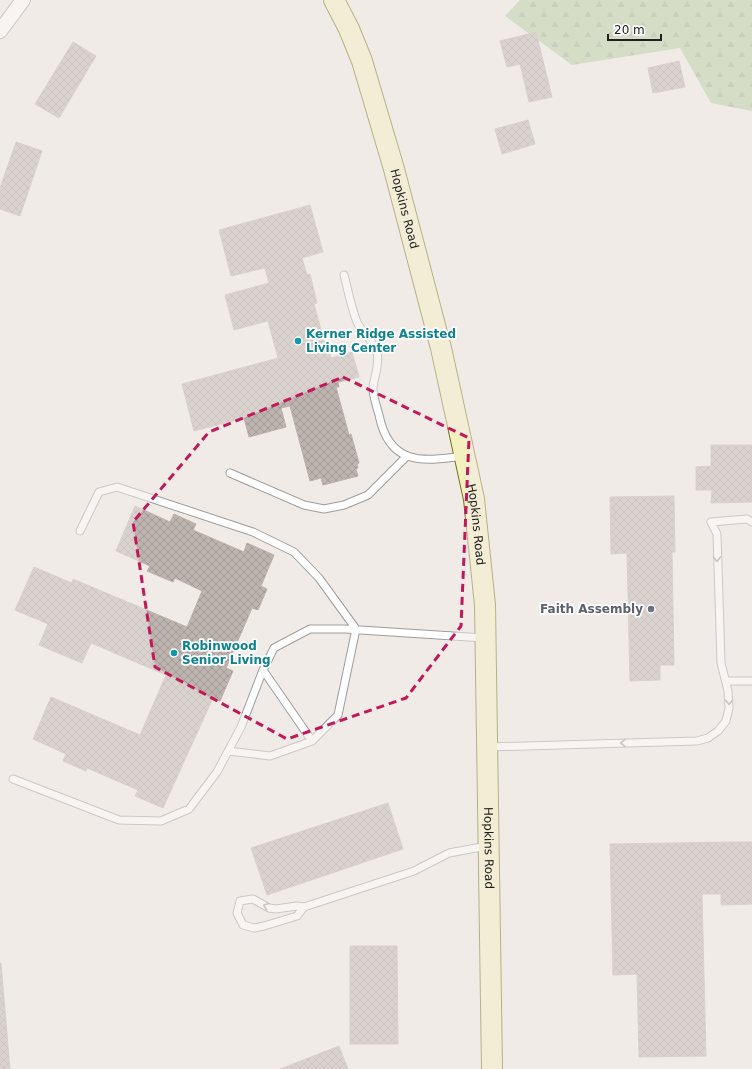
<svg xmlns="http://www.w3.org/2000/svg" width="752" height="1069" font-family="'DejaVu Sans',sans-serif">
  <style>
    .forest { fill: url(#forest-firs) }
    .building { fill: url(#building-cross-hatch); stroke: #c0b0aa }
    .lines { fill: none; stroke-linecap: round; stroke-linejoin: round }
    .service-casing { stroke: #9d9d9d; stroke-width: 9 }
    .minor-casing { stroke: #9d9d9d; stroke-width: 16 }
    .secondary-casing { stroke: #706c0d; stroke-width: 22 }
    .service { stroke: #fff; stroke-width: 7 }
    .minor { stroke: #fff; stroke-width: 14 }
    .secondary { stroke: #f5f0bf; stroke-width: 20 }
    .oneway { stroke: #9b9b9b }
    .marked { fill: none; stroke: #c2185b; stroke-width: 3; stroke-dasharray: 8 5; stroke-linejoin: round }
    .culture-dot { fill: #0f9aa8; stroke: #fff; stroke-width: 1.5 }
    .worship-dot { fill: #6b7280; stroke: #fff; stroke-width: 1.5 }
    .labels { text-anchor: middle; dominant-baseline: central; stroke-width: 3.5; stroke-linejoin: round; paint-order: stroke }
    .street-label { font-size: 12px; fill: #202020; stroke: #fff }
    .culture-label { font-size: 12px; font-weight: bold; fill: #0d838f; stroke: #fff; text-anchor: start }
    .worship-label { font-size: 12px; font-weight: bold; fill: #5b616d; stroke: #fff; text-anchor: end }
  </style>
  <defs>
    <pattern id="forest-firs" width="22" height="20" patternUnits="userSpaceOnUse"><rect width="22" height="20" fill="#b3cc9f"/><path d="M5 1l3.5 6h-7zM16 11l3.5 6h-7z" fill="#9aaf89"/></pattern>
    <pattern id="building-cross-hatch" width="8" height="8" patternUnits="userSpaceOnUse"><rect width="8" height="8" fill="#bdb4b0"/><path d="M0 0l8 8M0 8l8-8" fill="none" stroke="#a29a97"/></pattern>
  </defs>
  <rect width="100%" height="100%" fill="#f0ebe7"/>
  <!-- forest -->
  <path class="forest" d="M520,0H752V111L711,103L680,48L572,65L505,16Z"/>
  <!-- building -->
  <path class="building" d="M536,32L552,97L529,102L520,64L507,67L500,41Z
    M73,42L96,56L59,118L35,104Z
    M679,61L685,87L653,93L648,68Z
    M528,120L535,144L502,154L495,129Z
    M16,142L42,151L20,216L0,209V188Z
    M310,205L323,252L302,258L307,275L310,274L317,303L314,304L327,352L329,351L331,358L352,352L359,377L338,382L339,387H336L349,435L351,434L359,463L357,464L358,468L356,469L358,476L323,485L321,478L310,481L290,406L281,408L286,427L249,437L244,418L194,431L182,384L278,358L268,321L234,330L225,295L269,283L265,268L231,276L219,230Z
    M711,445H752V502L711,503L712,490H696V467L711,466Z
    M674,496L675,552H672L674,665H660V680L630,681L627,553L611,554L610,497Z
    M135,506L170,522L174,514L196,524L193,530L244,552L247,543L274,555L261,586L267,589L258,610L252,608L226,668L233,671L220,701L213,698L163,808L135,796L138,790L87,768L86,771L63,761L66,754L33,739L51,697L140,735L166,675L91,643L82,663L39,645L48,624L15,610L34,567L72,583L73,579L187,627L202,591L175,578L173,582L147,571L150,566L116,551Z
    M388,803L403,849L267,895L251,848Z
    M733,842H752V904L721,905V894H702L706,1056L639,1057L637,974L613,975L610,844Z
    M350,946H397L398,1044H350Z
    M0,963H1L10,1069H0Z
    M339,1046L348,1069H280Z"/>
  <g class="lines">
    <defs>
      <path id="service" d="M344,275C348,290 351,307 357,322C362,333 373,340 377,352C380,365 374,376 373,388C373,397 377,407 379,415C389,465 421,462 463,456
        M230,473L304,505L324,509L344,505L368,495L406,457
        M80,531L99,492L117,487L253,532L294,552L319,578L356,629L338,715L312,741L270,756L228,751
        M263,670L312,741
        M726,681H752
        M488,747L697,741L708,738L718,731L726,721L729,708L728,691L721,663L717,534L711,522L747,519L752,522
        M13,779L119,820L161,821L189,809L217,772L241,727L263,670L274,648L310,629H345L484,638
        M304,907L297,916L264,926L254,928L243,925L237,913L240,901L253,899L269,908L276,909L297,906L304,907L414,871L449,853L487,846"/>
      <path id="minor" d="M0,31L23,0"/>
      <g id="secondary">
        <path id="s1" d="M334,0L349,29L362,61L394,169L441,348L474,499L485,605L492,1069"/>
      </g>
    </defs>
    <!-- service casing -->
    <use href="#service" class="service-casing"/>
    <!-- minor casing -->
    <use href="#minor" class="minor-casing"/>
    <!-- secondary casing -->
    <use href="#secondary" class="secondary-casing"/>
    <!-- service -->
    <use href="#service" class="service"/>
    <!-- minor -->
    <use href="#minor" class="minor"/>
    <!-- secondary -->
    <use href="#secondary" class="secondary"/>
  </g>
  <!-- one-way arrows -->
  <defs><path id="oneway-chevron" d="M-2-3.5L2.5 0L-2 3.5" fill="none" stroke-width="1.6" stroke-linecap="round" stroke-linejoin="round"/></defs>
  <g class="oneway">
    <use href="#oneway-chevron" transform="translate(717 559) rotate(88)"/>
    <use href="#oneway-chevron" transform="translate(729 702) rotate(89)"/>
    <use href="#oneway-chevron" transform="translate(623 743) rotate(179)"/>
    <use href="#oneway-chevron" transform="translate(266 906) rotate(-158)"/>
  </g>
  <!-- marked area -->
  <path d="M0 0H752V1069H0ZM343,377L469,438L461,626L406,698L287,739L155,667L133,522L209,432Z" fill="#f0ebe7" fill-opacity=".55" fill-rule="evenodd"/>
  <path class="marked" d="M343,377L469,438L461,626L406,698L287,739L155,667L133,522L209,432Z"/>
  <!-- markers -->
  <g class="culture-dot">
    <circle cx="298" cy="341" r="4"/>
    <circle cx="174" cy="653" r="4"/>
  </g>
  <circle class="worship-dot" cx="651" cy="609" r="4"/>
  <g class="labels">
    <!-- street labels -->
    <g class="street-label">
      <text stroke="none"><textPath href="#s1" startOffset="221">Hopkins Road</textPath></text>
      <text stroke="none"><textPath href="#s1" startOffset="545">Hopkins Road</textPath></text>
      <text stroke="none"><textPath href="#s1" startOffset="869">Hopkins Road</textPath></text>
    </g>
    <!-- culture labels -->
    <g class="culture-label">
      <text x="306" y="334">Kerner Ridge Assisted<tspan x="306" dy="14">Living Center</tspan></text>
      <text x="182" y="646">Robinwood<tspan x="182" dy="14">Senior Living</tspan></text>
    </g>
    <!-- worship labels -->
    <g class="worship-label">
      <text x="643" y="609">Faith Assembly</text>
    </g>
  </g>
  <!-- scale -->
  <path d="M608 34v6h53v-6" fill="none" stroke="#202020" stroke-width="2"/>
  <text x="614" y="34" font-size="12" fill="#202020" stroke="#ffffff" stroke-width="3" paint-order="stroke">20 m</text>
</svg>
